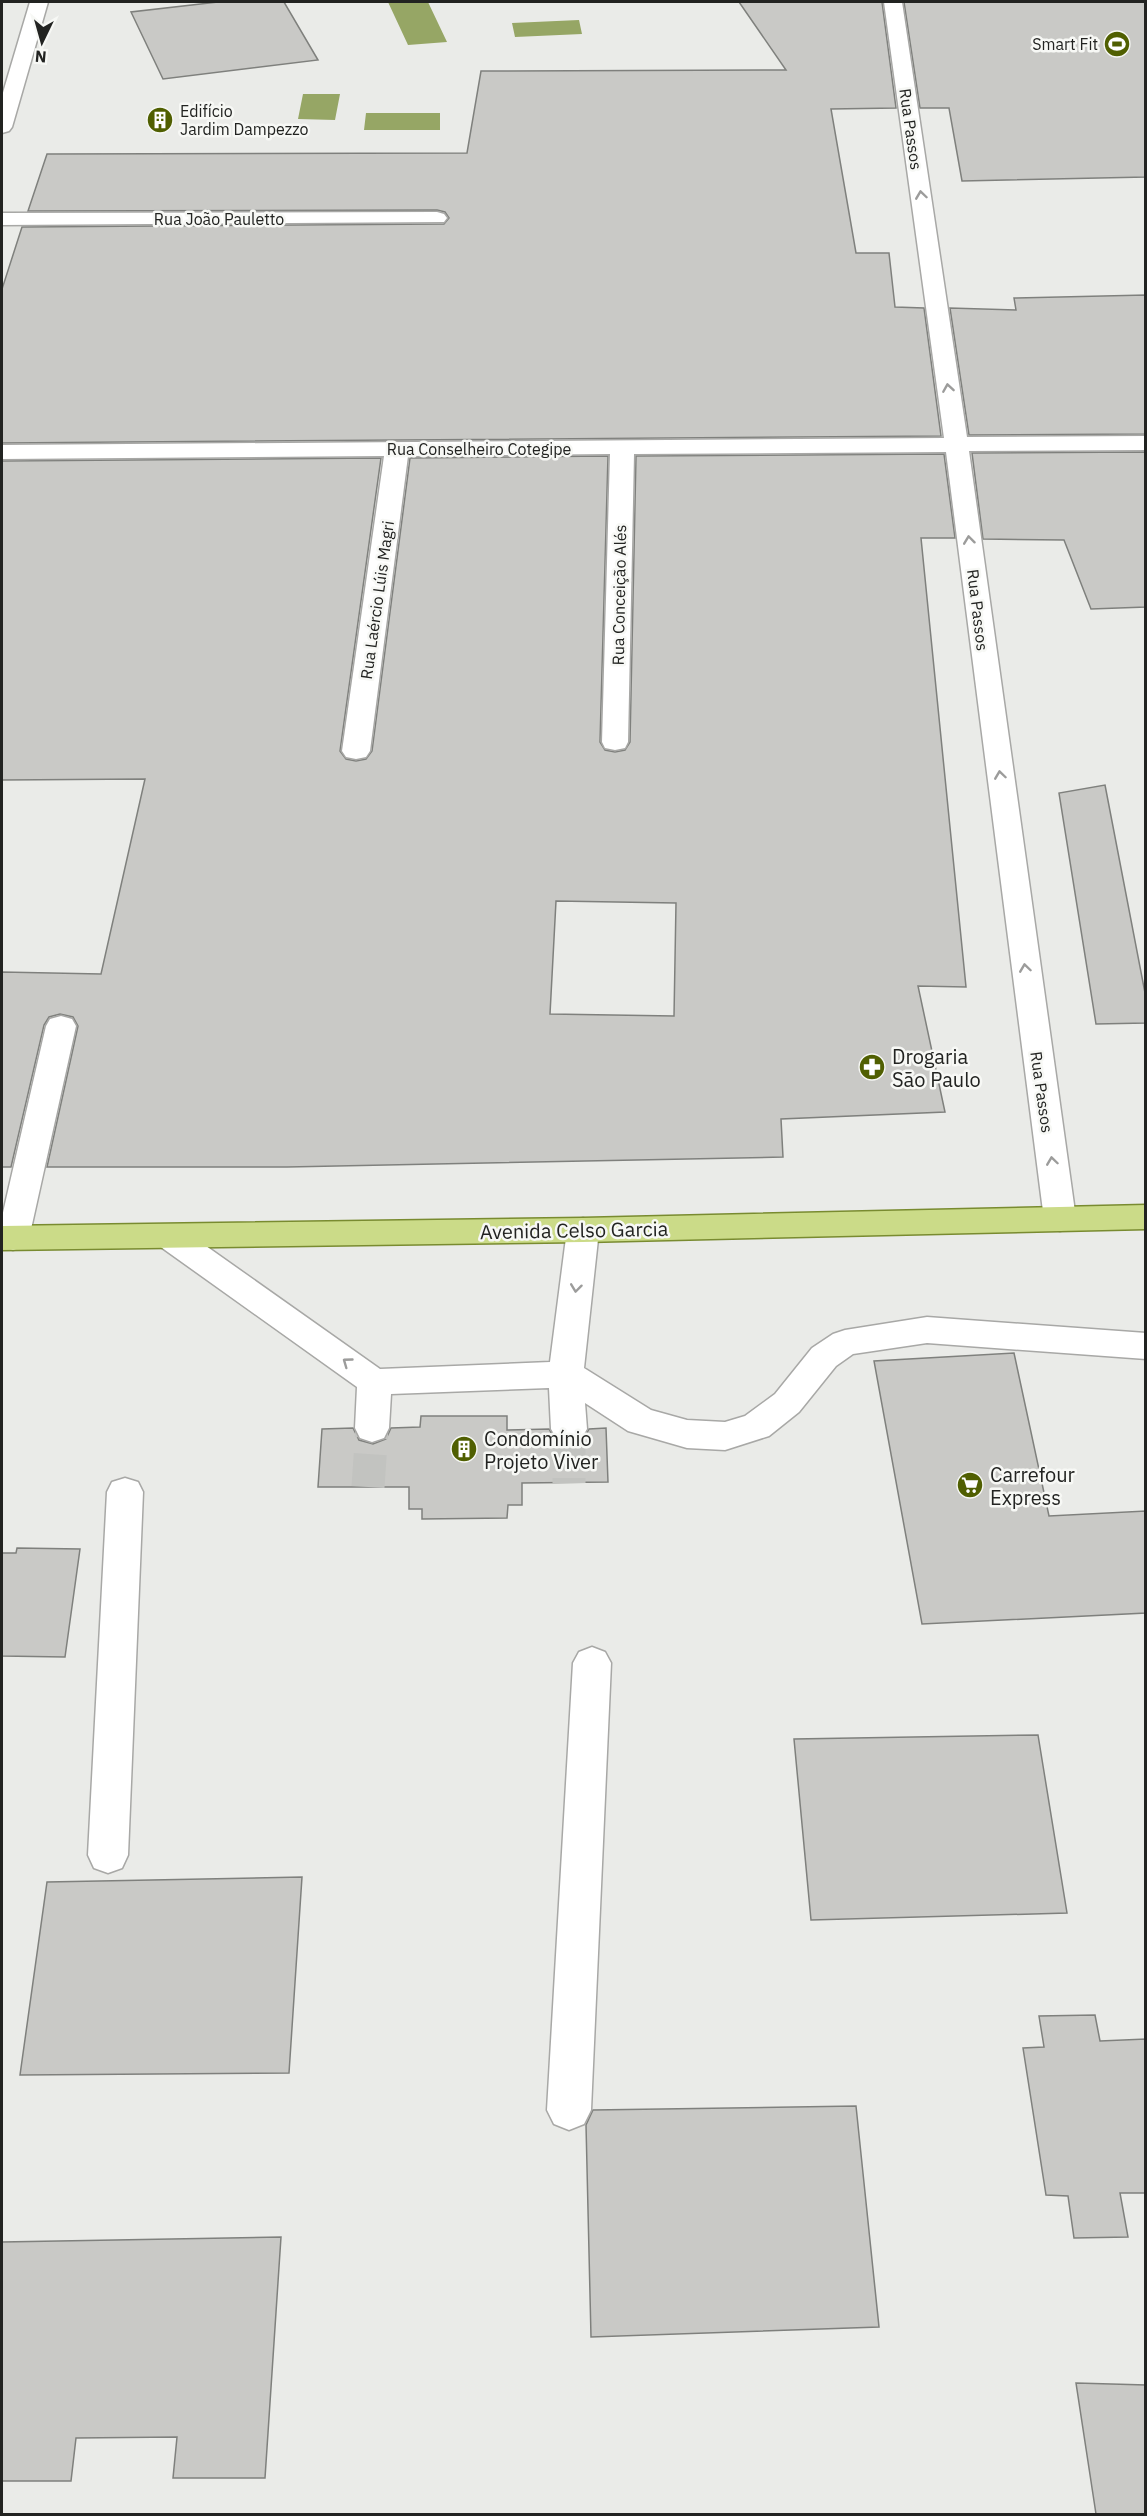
<svg xmlns="http://www.w3.org/2000/svg" width="1147" height="2516" font-family="'IBM Plex Sans',sans-serif">
  <style>
    .water { fill: #96a665 }
    .building { fill: #c9c9c6; stroke: #7f807d; stroke-width: 1.5; fill-rule: evenodd }
    .lines { fill: none; stroke-linecap: round; stroke-linejoin: round }
    .minor-tunnel { stroke: #c2c3c0; stroke-width: 33; stroke-dasharray: 33 16; stroke-linecap: butt }
    .minor-casing { stroke: #a8a8a6; stroke-width: 3 }
    .major-casing { stroke: #798b30; stroke-width: 3 }
    .minor { fill: #fff; fill-rule: evenodd }
    .major { fill: #cbdb88; fill-rule: evenodd }
    .oneway { stroke: #9c9c9b }
    .labels { text-anchor: middle; dominant-baseline: central; stroke-width: 5; stroke-linejoin: round; paint-order: stroke }
    .far-poi-label { font-size: 16px; fill: #222321; stroke: #f7f8f5; text-anchor: end }
    .far-street-label { font-size: 16px; fill: #222321; stroke: #f7f8f5 }
    .poi-label { font-size: 20px; fill: #222321; stroke: #f7f8f5; text-anchor: start }
    .street-label { font-size: 20px; fill: #222321; stroke: #f7f8f5 }
  </style>
  <rect width="100%" height="100%" fill="#eaebe8"/>
  <!-- water -->
  <path class="water" d="M388,2H428L447,42L408,45Z
    M579,20L582,34L515,37L512,23Z
    M303,94H340L335,120L298,119Z
    M366,113H440V130H364Z"/>
  <!-- building -->
  <path class="building" d="M218,2H284L318,60L163,79L131,12Z
    M739,2H882L896,108L831,109L856,253H889L895,307L924,308L941,436L2,443V289L22,227L444,224L449,218L445,212L437,210L28,211L47,154L467,153L481,71L786,70Z
    M904,2H1146V177L962,181L949,108H920Z
    M1146,295V434L969,435L950,308L1016,310L1014,298Z
    M1146,452V607L1091,609L1064,540L983,539L972,453Z
    M944,454L955,538H921L966,987L918,986L945,1112L781,1119L783,1157L287,1167H47L78,1026L73,1017L60,1014L49,1017L44,1025L11,1167H2V972L101,974L145,779L2,780V461L381,458L340,751L346,759L356,761L366,759L372,751L410,458L608,456L600,742L605,750L615,752L625,750L630,742L636,456ZM556,901L676,903L674,1016L550,1014Z
    M1105,785L1146,998V1023L1096,1024L1059,793Z
    M1014,1353L1049,1516L1146,1511V1613L922,1624L874,1361Z
    M421,1416H507V1430L549,1429L555,1440L568,1445L582,1441L589,1429L606,1428L608,1482L522,1483V1505H508L507,1518L422,1519V1509H409V1487H318L322,1429L353,1428L359,1440L373,1444L386,1439L391,1428L420,1427Z
    M17,1548L80,1549L65,1657L2,1656V1553H16Z
    M1038,1735L1067,1913L811,1920L794,1739Z
    M302,1877L289,2073L20,2075L47,1882Z
    M1095,2015L1100,2041L1146,2039V2193H1120L1128,2237L1074,2238L1068,2196L1046,2195L1023,2048L1044,2047L1039,2016Z
    M856,2106L879,2327L591,2337L586,2125L593,2110Z
    M281,2237L265,2478H173L177,2437L76,2438L71,2481H2V2242Z
    M1076,2383L1146,2385V2514H1096Z"/>
  <g class="lines">
    <!-- minor-tunnel -->
    <path class="minor-tunnel" d="M569,1429V1483
      M368,1487L372,1428"/>
    <defs>
      <path id="minor" d="M30,2H48L12,127L9,131L2,133V96Z
        M884,2H902L967,437L1146,436V450L969,451L1076,1219L1072,1227L1060,1231L1048,1227L1044,1219L946,452L634,454L628,742L625,748L615,750L605,748L602,742L610,454L408,456L370,751L366,757L356,759L346,757L342,751L384,456L2,459V445L944,438Z
        M437,212L444,214L447,218L444,222L2,225V213Z
        M61,1016L72,1019L76,1026L29,1238L25,1246L13,1250L2,1246V1217L46,1026L50,1019Z
        M583,1218L595,1222L599,1230L584,1368L651,1410L687,1420L725,1422L745,1416L775,1394L812,1348L833,1334L845,1330L927,1317L1146,1333V1359L927,1343L853,1354L836,1366L799,1412L769,1436L725,1450L687,1448L628,1431L585,1403L587,1429L581,1439L569,1443L557,1439L551,1429L549,1388L391,1394L389,1428L384,1438L372,1442L360,1438L355,1428L357,1387L158,1245L154,1237L158,1229L170,1225L182,1229L380,1369L550,1362L567,1230L571,1222Z
        M125,1478L138,1482L143,1492L128,1855L122,1868L108,1873L94,1868L88,1855L107,1492L112,1482Z
        M592,1647L605,1652L611,1663L591,2110L584,2124L569,2130L554,2124L547,2110L573,1663L579,1652Z"/>
      <path id="major" d="M1146,1205V1229L583,1242L2,1250V1226L583,1218Z"/>
    </defs>
    <!-- minor casing -->
    <use href="#minor" class="minor-casing"/>
    <!-- major casing -->
    <use href="#major" class="major-casing"/>
    <!-- minor -->
    <use href="#minor" class="minor"/>
    <!-- major -->
    <use href="#major" class="major"/>
  </g>
  <!-- one-way arrows -->
  <defs><path id="oneway-chevron" d="M-2-3.5L2.5 0L-2 3.5" fill="none" stroke-width="1.6" stroke-linecap="round" stroke-linejoin="round" transform="scale(1.5)"/></defs>
  <g class="oneway">
    <use href="#oneway-chevron" transform="translate(921 195) rotate(-98)"/>
    <use href="#oneway-chevron" transform="translate(948 388) rotate(-99)"/>
    <use href="#oneway-chevron" transform="translate(969 540) rotate(-97)"/>
    <use href="#oneway-chevron" transform="translate(1000 775) rotate(-98)"/>
    <use href="#oneway-chevron" transform="translate(1025 968) rotate(-98)"/>
    <use href="#oneway-chevron" transform="translate(1052 1161) rotate(-98)"/>
    <use href="#oneway-chevron" transform="translate(576 1288) rotate(97)"/>
    <use href="#oneway-chevron" transform="translate(347 1362) rotate(-144)"/>
  </g>
  <!-- icons -->
  <defs>
    <symbol id="stadium-disc" viewBox="-11 -11 22 22"><circle r="9.5" fill="#505f01" stroke="#f7f8f5"/><path d="M0-5a6.5 5 0 1 0 0 10a6.5 5 0 1 0 0-10ZM-3.5-1.8h7v3.6h-7Z" fill="#fff"/></symbol>
    <symbol id="building-disc" viewBox="-11 -11 22 22"><circle r="9.5" fill="#505f01" stroke="#f7f8f5"/><path d="M-4-6H4V6H1V3H-1V6H-4ZM-2.5-4.3h1.7v1.8h-1.7ZM.8-4.3h1.7v1.8H.8ZM-2.5-1h1.7V.8h-1.7ZM.8-1h1.7V.8H.8Z" fill="#fff"/></symbol>
    <symbol id="pharmacy-disc" viewBox="-11 -11 22 22"><circle r="9.5" fill="#505f01" stroke="#f7f8f5"/><path d="M-2-6h4v4h4v4h-4v4h-4v-4h-4v-4h4Z" fill="#fff"/></symbol>
    <symbol id="supermarket-disc" viewBox="-11 -11 22 22"><circle r="9.5" fill="#505f01" stroke="#f7f8f5"/><path d="M-6-5.5h2.5l.6 2H6L4.5 2H-2.5L-4.4-4H-6ZM-1.5 3.2a1.3 1.3 0 1 0 .1 0ZM3 3.2a1.3 1.3 0 1 0 .1 0Z" fill="#fff"/></symbol>
  </defs>
  <g fill-rule="evenodd">
    <use href="#stadium-disc" x="1102" y="29" width="30" height="30"/>
    <use href="#building-disc" x="145" y="105" width="30" height="30"/>
    <use href="#pharmacy-disc" x="857" y="1052" width="30" height="30"/>
    <use href="#building-disc" x="449" y="1434" width="30" height="30"/>
    <use href="#supermarket-disc" x="955" y="1470" width="30" height="30"/>
  </g>
  <g class="labels">
    <!-- far-poi labels -->
    <g class="far-poi-label">
      <text x="1098" y="44">Smart Fit</text>
      <text x="180" y="111" text-anchor="start">Edifício<tspan x="180" dy="18">Jardim Dampezzo</tspan></text>
    </g>
    <!-- far-street labels -->
    <g class="far-street-label">
      <text transform="translate(911 129) rotate(82)">Rua Passos</text>
      <text x="219" y="219">Rua João Pauletto</text>
      <text x="479" y="449">Rua Conselheiro Cotegipe</text>
      <text transform="translate(619 595) rotate(-89)">Rua Conceição Alés</text>
      <text transform="translate(377 600) rotate(-82)">Rua Laércio Lúis Magri</text>
      <text transform="translate(978 610) rotate(83)">Rua Passos</text>
      <text transform="translate(1042 1092) rotate(82)">Rua Passos</text>
    </g>
    <!-- poi labels -->
    <g class="poi-label">
      <text x="892" y="1056">Drogaria<tspan x="892" dy="23">São Paulo</tspan></text>
      <text x="484" y="1438">Condomínio<tspan x="484" dy="23">Projeto Viver</tspan></text>
      <text x="990" y="1474">Carrefour<tspan x="990" dy="23">Express</tspan></text>
    </g>
    <!-- street labels -->
    <g class="street-label">
      <text transform="translate(574 1230) rotate(-1)">Avenida Celso Garcia</text>
    </g>
  </g>
  <!-- border -->
  <rect width="1147" height="2516" fill="none" stroke="#222321" stroke-width="6"/>
  <!-- north arrow -->
  <g transform="translate(42 42) rotate(185)" stroke="#f7f8f5" stroke-width="4.5" paint-order="stroke">
  <path d="M0-4.5L10 22L0 15L-10 22Z" fill="#222321"/>
  <text y="-9" font-size="16" font-weight="bold" text-anchor="middle" fill="#222321">N</text>
  </g>
</svg>
